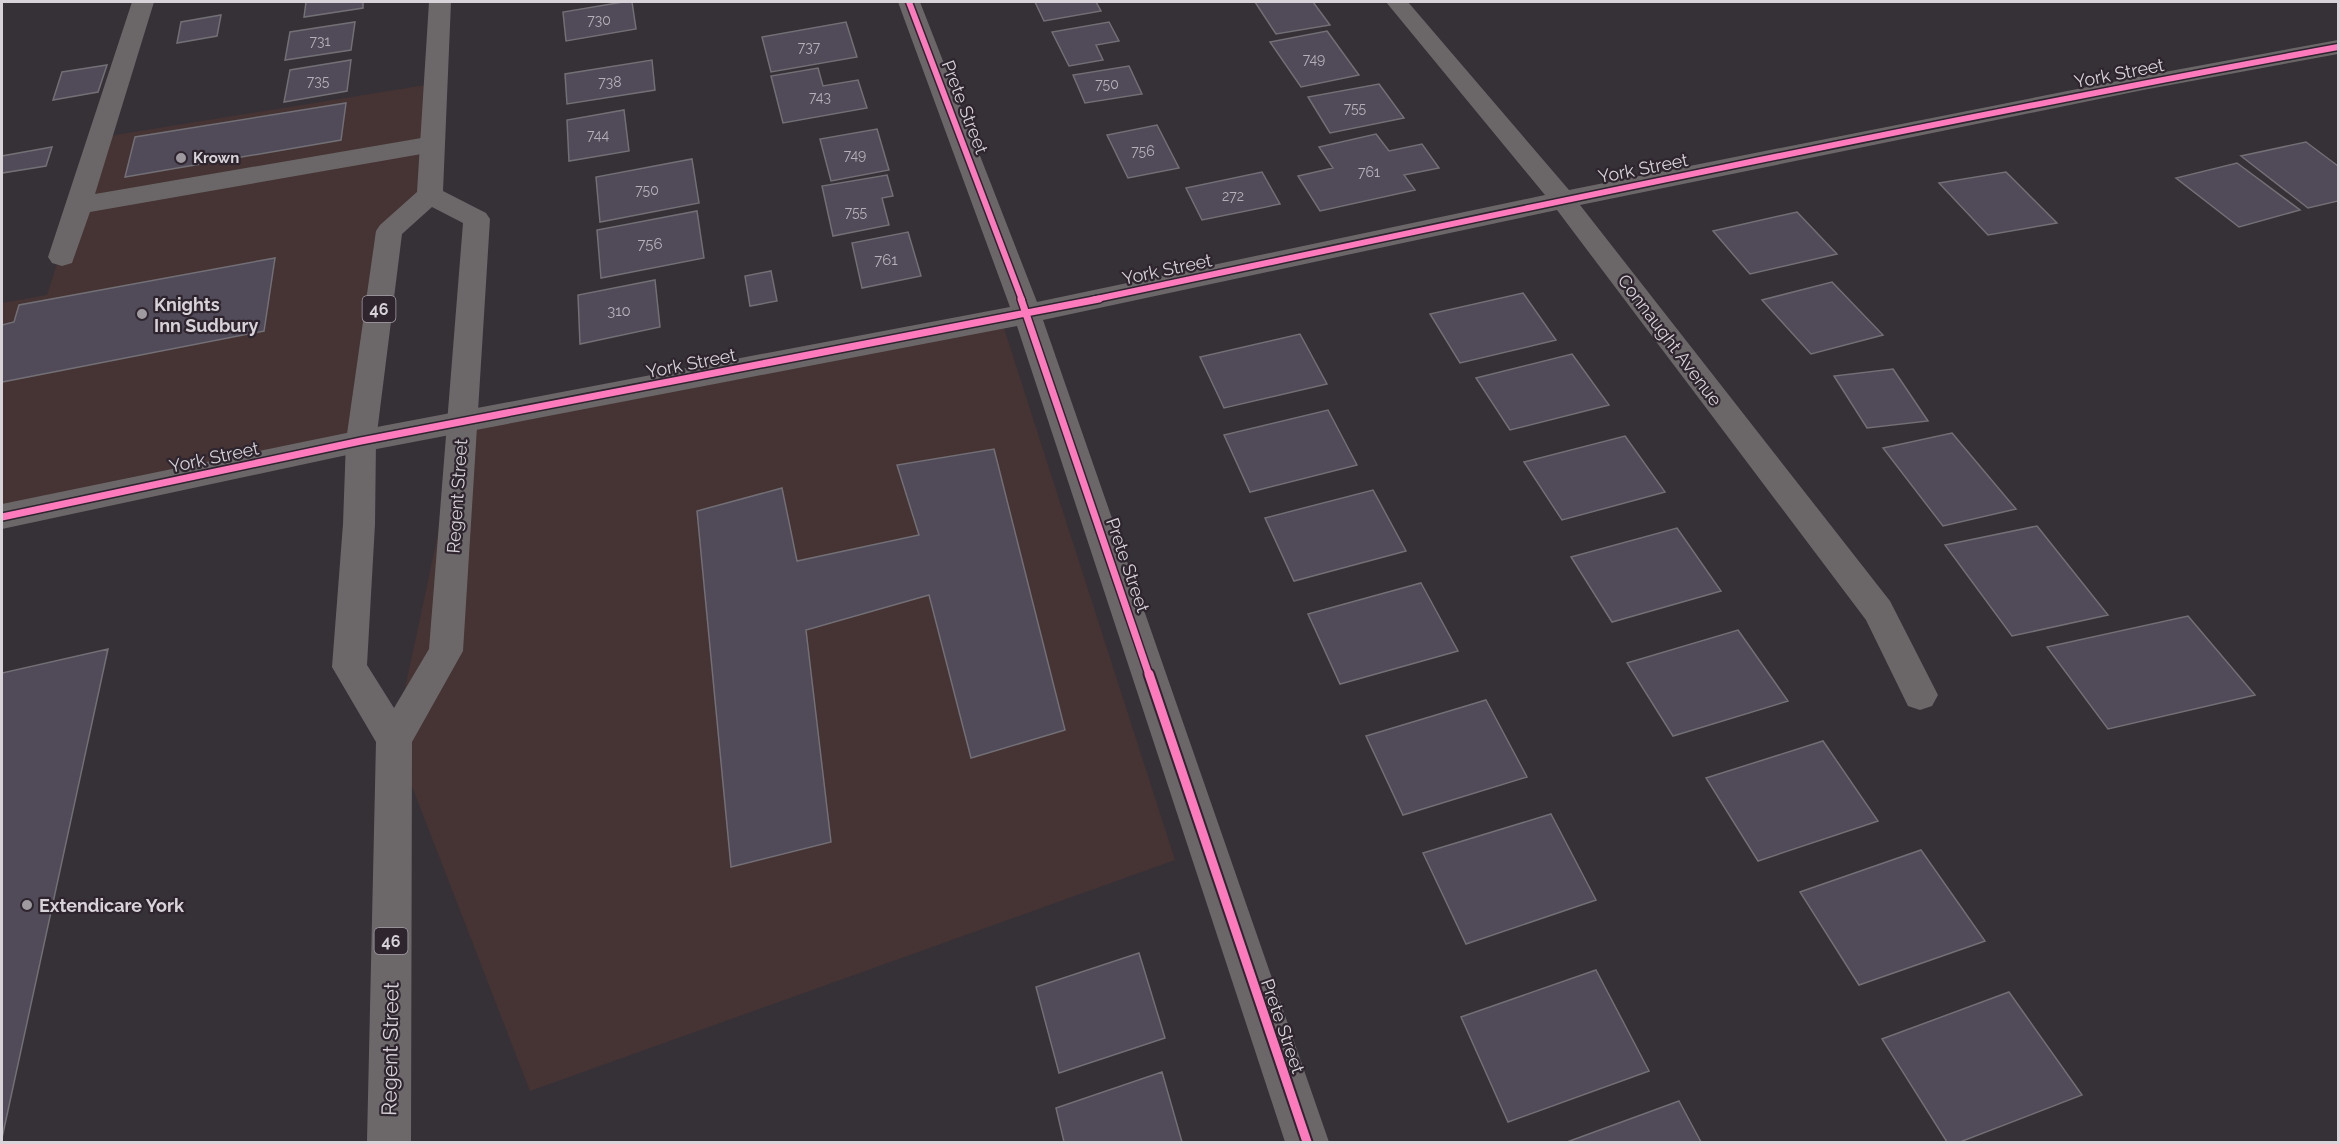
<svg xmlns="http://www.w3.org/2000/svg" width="2340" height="1144" font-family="Raleway,sans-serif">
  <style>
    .commercial { fill: #463434 }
    .building { fill: #504a59; stroke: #726f75; stroke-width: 1.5 }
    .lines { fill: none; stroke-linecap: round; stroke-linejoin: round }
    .minor { fill: #6b6768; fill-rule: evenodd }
    .major { fill: #6c686a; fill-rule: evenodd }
    .cycleway-far2-casing { stroke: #2e252f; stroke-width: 9 }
    .cycleway-far1-casing { stroke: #2e252f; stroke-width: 10 }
    .cycleway-casing { stroke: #2e252f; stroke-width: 13 }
    .cycleway-far2 { stroke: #fd7abc; stroke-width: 6 }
    .cycleway-far1 { stroke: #fd7abc; stroke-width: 7 }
    .cycleway { stroke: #fd7abc; stroke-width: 9 }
    .poi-dot { fill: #9f9aa0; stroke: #2e252f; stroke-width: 2 }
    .labels { text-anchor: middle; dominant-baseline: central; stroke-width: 4.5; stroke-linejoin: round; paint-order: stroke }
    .far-number-label { font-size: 14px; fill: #b6b0b9 }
    .far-poi-label { font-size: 15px; font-weight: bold; fill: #d8d2d9; stroke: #2e252f; text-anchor: start }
    .number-label { font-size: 15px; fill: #b6b0b9 }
    .shield { fill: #2e252f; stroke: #a59ea6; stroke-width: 1.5 }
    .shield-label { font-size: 16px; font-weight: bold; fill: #d8d2d9 }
    .street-label { font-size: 18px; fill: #d8d2d9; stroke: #2e252f }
    .poi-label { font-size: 18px; font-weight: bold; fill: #d8d2d9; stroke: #2e252f; text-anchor: start }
    .near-street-label { font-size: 21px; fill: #d8d2d9; stroke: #2e252f }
  </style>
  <rect width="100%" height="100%" fill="#363137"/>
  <!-- commercial -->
  <path class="commercial" d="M432,84L426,195L385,231L357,439L2,514V303L47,295L97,138Z
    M1001,319L1175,860L530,1091L394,740L462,422Z"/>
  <!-- building -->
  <path class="building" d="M306,2H363V8L304,17Z
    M623,2H632L636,29L566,41L563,12Z
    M1035,2H1096L1101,11L1044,21Z
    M1255,2H1313L1330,25L1276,34Z
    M221,15L217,36L177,43L181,22Z
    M355,22L351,50L285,60L290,32Z
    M846,22L857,57L771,72L762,37Z
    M1109,22L1119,41L1096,45L1103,60L1069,66L1052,32Z
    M1327,31L1359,75L1301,87L1270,42Z
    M351,60L347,91L284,102L290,70Z
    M652,60L655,90L567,104L565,74Z
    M107,65L98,92L53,100L62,72Z
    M1129,66L1142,94L1085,103L1073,75Z
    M818,68L823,86L858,80L867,108L783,123L771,76Z
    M1379,84L1404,118L1330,133L1308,97Z
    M346,103L341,140L125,177L135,137Z
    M624,110L629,151L569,161L567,120Z
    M1157,125L1179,168L1128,178L1107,135Z
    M877,129L889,170L831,181L820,139Z
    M1376,134L1389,151L1422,144L1439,168L1404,175L1415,190L1320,211L1298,176L1333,168L1319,147Z
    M2306,142L2338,166V201L2308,208L2241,156Z
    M52,147L46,166L2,173V156Z
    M692,159L699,203L600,222L596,177Z
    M2237,163L2300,210L2239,227L2176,178Z
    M1262,172L1280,204L1202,220L1186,188Z
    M2006,172L2057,223L1988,235L1939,183Z
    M887,175L893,196L882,198L889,225L833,236L822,186Z
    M697,211L704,258L601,278L597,230Z
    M1797,212L1837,254L1750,274L1713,231Z
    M908,232L921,276L862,288L852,243Z
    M275,258L264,331L2,382V325L14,322L19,305Z
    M771,271L777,301L750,306L745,276Z
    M655,280L660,327L580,344L578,295Z
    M1832,282L1883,335L1811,354L1762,300Z
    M1523,293L1556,340L1460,363L1430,314Z
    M1300,334L1327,384L1224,408L1200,357Z
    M1572,354L1609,405L1510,430L1476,378Z
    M1893,369L1928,421L1867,428L1834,376Z
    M1328,410L1357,465L1250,492L1224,435Z
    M1952,433L2016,509L1943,526L1883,448Z
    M1625,436L1665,492L1562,520L1524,462Z
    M994,449L1065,730L971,758L929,595L806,630L831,842L731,867L697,511L782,488L797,561L919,535L897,465Z
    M1373,490L1406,551L1294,581L1265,518Z
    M2037,526L2108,615L2012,636L1945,545Z
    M1677,528L1721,591L1612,622L1571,557Z
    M1421,583L1458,651L1340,684L1308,614Z
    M2188,616L2255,695L2108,729L2047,647Z
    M1738,630L1788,701L1673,736L1627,663Z
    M108,649L2,1138V673Z
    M1486,700L1527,777L1403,815L1366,736Z
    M1823,741L1878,821L1758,861L1706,778Z
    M1551,814L1596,900L1466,944L1423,853Z
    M1921,850L1985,941L1859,985L1800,892Z
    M1139,953L1165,1038L1059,1073L1036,987Z
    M1596,970L1649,1071L1508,1122L1461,1017Z
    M2009,992L2082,1095L1960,1142H1947L1882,1039Z
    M1162,1072L1182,1142H1064L1056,1108Z
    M1679,1101L1701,1142H1567Z"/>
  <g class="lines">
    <!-- minor -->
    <path class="minor" d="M132,2H154L95,194L433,136L442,139L445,144L442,149L433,152L90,212L72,263L62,266L52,263L48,257Z
      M898,2H920L1037,302L1545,195L1386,2H1408L1569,190L2143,76L2338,40V54L2143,90L1580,205L1890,601L1938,695L1932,706L1920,710L1908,706L1866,620L1557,210L1043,320L1329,1142H1285L1017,326L361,452L2,529V504L361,430L1010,307Z"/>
    <!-- major -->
    <path class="major" d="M429,2H451L443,191L486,213L490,219L463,651L412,742L411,1142H367L376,742L332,667L343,524L346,441L376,231L380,225L417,192ZM432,207L463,223L429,649L394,708L367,665L375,524L376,441L402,234Z"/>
    <defs>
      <path id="cycleway-far2" d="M909,2L1022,300
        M1092,300C1507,212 1921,124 2338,47"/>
      <path id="cycleway-far1" d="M1021,299L1149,675
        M2,517L361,441L1099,299"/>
      <path id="cycleway" d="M1149,674L1307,1142"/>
    </defs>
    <!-- cycleway-far2 casing -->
    <use href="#cycleway-far2" class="cycleway-far2-casing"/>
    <!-- cycleway-far1 casing -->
    <use href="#cycleway-far1" class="cycleway-far1-casing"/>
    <!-- cycleway casing -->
    <use href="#cycleway" class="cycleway-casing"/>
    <!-- cycleway-far2 -->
    <use href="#cycleway-far2" class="cycleway-far2"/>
    <!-- cycleway-far1 -->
    <use href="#cycleway-far1" class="cycleway-far1"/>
    <!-- cycleway -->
    <use href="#cycleway" class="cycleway"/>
  </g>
  <!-- markers -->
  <g class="poi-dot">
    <circle cx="181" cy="158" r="6"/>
    <circle cx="142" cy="314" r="6"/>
    <circle cx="27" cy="905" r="6"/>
  </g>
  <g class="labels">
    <!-- far-number labels -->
    <g class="far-number-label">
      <text x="599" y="20">730</text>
      <text x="320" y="41">731</text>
      <text x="809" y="47">737</text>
      <text x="1314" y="59">749</text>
      <text x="318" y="81">735</text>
      <text x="610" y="82">738</text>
      <text x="1107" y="84">750</text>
      <text x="820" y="97">743</text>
      <text x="1355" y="108">755</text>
      <text x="598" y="135">744</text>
      <text x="1143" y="151">756</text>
      <text x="855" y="155">749</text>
      <text x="1369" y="172">761</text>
      <text x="647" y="190">750</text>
      <text x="1233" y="196">272</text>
      <text x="856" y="212">755</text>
    </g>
    <!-- far-poi labels -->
    <g class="far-poi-label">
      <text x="193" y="158">Krown</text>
    </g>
    <!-- number labels -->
    <g class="number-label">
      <text x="650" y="244">756</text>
      <text x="886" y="260">761</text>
      <text x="619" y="311">310</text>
    </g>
    <!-- shield labels -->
    <g class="shield">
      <rect x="362.5" y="296" width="33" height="26" rx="4.5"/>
      <rect x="374.5" y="928" width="33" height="26" rx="4.5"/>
    </g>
    <g class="shield-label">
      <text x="379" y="309">46</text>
      <text x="391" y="941">46</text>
    </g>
    <!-- street labels -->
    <g class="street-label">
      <text transform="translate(2119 73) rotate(-11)">York Street</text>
      <text transform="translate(965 107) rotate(69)">Prete Street</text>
      <text transform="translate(1643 168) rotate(-11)">York Street</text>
      <text transform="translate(1167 269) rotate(-12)">York Street</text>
      <text transform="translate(1670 340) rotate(53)">Connaught Avenue</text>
      <text transform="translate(691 363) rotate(-11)">York Street</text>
      <text transform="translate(214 457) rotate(-12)">York Street</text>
      <text transform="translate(457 496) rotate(-86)">Regent Street</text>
      <text transform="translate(1128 565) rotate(71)">Prete Street</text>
      <text transform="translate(1283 1026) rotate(71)">Prete Street</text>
    </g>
    <!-- poi labels -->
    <g class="poi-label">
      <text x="154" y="304">Knights<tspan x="154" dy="21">Inn Sudbury</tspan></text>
      <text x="39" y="905">Extendicare York</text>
    </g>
    <!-- near-street labels -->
    <g class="near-street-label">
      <text transform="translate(390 1049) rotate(-89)">Regent Street</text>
    </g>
  </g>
  <!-- border -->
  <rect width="2340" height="1144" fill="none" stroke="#d8d2d9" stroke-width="6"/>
</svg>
